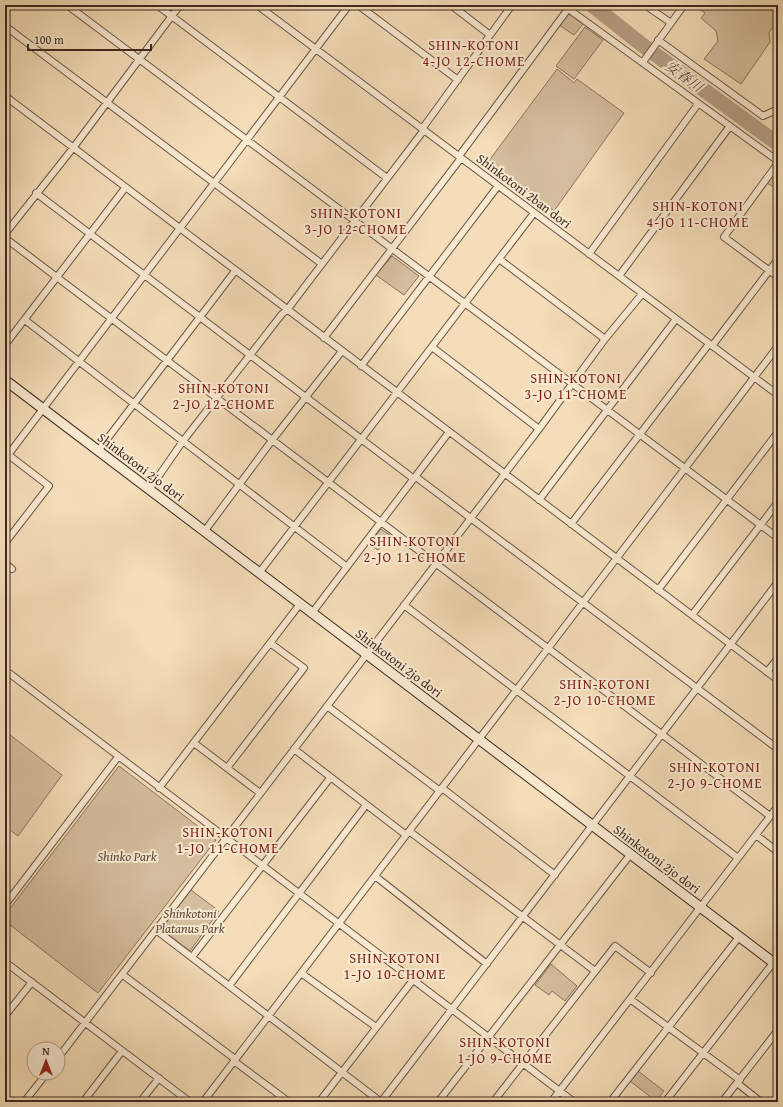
<svg xmlns="http://www.w3.org/2000/svg" width="783" height="1107" font-family="'Gentium Book Plus','Noto Serif JP',serif">
  <style>
    .green { fill: #d5be9e; stroke: #8a7460 }
    .lines { fill: none; stroke-linecap: round; stroke-linejoin: round }
    .river { stroke: #b6a085; stroke-width: 15 }
    .street-casing { stroke: #6c5647; stroke-width: 8 }
    .secondary-casing { stroke: #3f2921; stroke-width: 11 }
    .street { stroke: #f8e9d1; stroke-width: 6 }
    .secondary { stroke: #f8e9d1; stroke-width: 9 }
    .labels { text-anchor: middle; dominant-baseline: central; stroke-width: 4; stroke-linejoin: round; paint-order: stroke }
    .street-label { font-size: 13px; fill: #3f2921; stroke: #f8e9d1 }
    .park-label { font-size: 13px; font-style: italic; fill: #5d473a; stroke: #f8e9d1 }
    .neighbourhood-label { font-size: 14px; letter-spacing: 1px; fill: #7a1f14; stroke: #f8e9d1 }
    .water-label { font-size: 14px; font-style: italic; fill: #634d3f; stroke: #f8e9d1 }
  </style>
  <rect width="100%" height="100%" fill="#f4ddb8"/>
  <filter id="stains"><feTurbulence type="fractalNoise" baseFrequency=".005" numOctaves="4"/><feColorMatrix values="0 0 0 0 .2 0 0 0 0 .09 0 0 0 0 .02 0 0 0 .5 -.17"/></filter>
  <radialGradient id="worn" r=".72"><stop offset=".6" stop-color="#630" stop-opacity="0"/><stop offset="1" stop-color="#630" stop-opacity=".3"/></radialGradient>
  <!-- green -->
  <path class="green" d="M697,5H778V19L769,33L770,42L741,84L704,59L718,41L716,31L701,18L705,13L696,7Z
    M568,13L583,24L574,35L559,25Z
    M585,27L603,40L574,79L556,66Z
    M557,69L574,83L577,79L624,113L554,211L488,162Z
    M778,168V184L775,188L767,183Z
    M392,256L419,276L404,295L376,275Z
    M381,529L390,535L378,550L369,544Z
    M5,731L62,775L18,836L5,826Z
    M119,766L216,840L98,993L5,921V915Z
    M191,890L219,911L190,951L161,929Z
    M551,964L577,986L565,1001L552,991L549,995L535,985Z
    M638,1071L664,1091L656,1101L630,1081Z"/>
  <g class="lines">
    <!-- river -->
    <path class="river" d="M592,5L645,47L778,144"/>
    <defs>
      <path id="street" d="M67,5L778,538
        M157,5L387,178
        M257,5L778,395
        M358,5L458,80
        M451,5L490,35
        M563,5L778,161
        M645,5L671,23
        M5,26L322,264
        M658,40L763,116L774,111L778,107
        M643,62L684,5
        M5,96L778,680
        M422,129L512,5
        M459,156L568,9
        M778,163L724,237L778,277
        M36,193L414,479
        M5,234L73,148L180,5
        M5,238L770,816
        M589,254L698,104
        M499,259L605,339
        M619,276L730,126
        M25,320L347,567
        M324,338L461,158
        M5,345L125,188
        M712,346L778,259
        M432,347L539,429
        M361,366L498,186
        M98,451L235,271
        M5,459L349,5
        M416,477L778,749
        M149,490L183,441L282,314L287,310L424,130
        M539,500L676,319
        M571,524L709,344
        M204,532L273,439L342,351
        M5,543L49,486L6,453
        M5,563L12,569
        M259,573L534,213
        M658,590L778,432
        M404,605L738,858
        M312,613L449,432
        M692,615L778,502
        M5,670L574,1102
        M767,672L778,658
        M327,706L440,791
        M194,743L260,793
        M294,749L406,835
        M227,768L304,668L270,643
        M159,788L300,604
        M442,788L555,875
        M409,831L595,971
        M756,835L778,852
        M375,876L487,964
        M5,905L118,757
        M156,930L381,1102
        M192,957L330,778
        M5,962L190,1102
        M301,973L376,1027
        M123,975L235,1059
        M229,986L366,805
        M630,999L740,1080
        M5,1016L32,982
        M58,1058L539,429L605,339L642,294
        M234,1061L289,1102
        M737,1083L761,1102
        M24,1102L47,1073
        M83,1102L122,1051
        M140,1102L159,1078
        M203,1102L778,346
        M319,1102L413,980
        M381,1102L778,582
        M438,1102L630,855
        M493,1102L615,946L651,973
        M551,1102L778,806
        M610,1102L739,937
        M665,1102L773,963
        M722,1102L778,1030"/>
      <path id="secondary" d="M5,9L8,5
        M5,380L778,966"/>
    </defs>
    <!-- street casing -->
    <use href="#street" class="street-casing"/>
    <!-- secondary casing -->
    <use href="#secondary" class="secondary-casing"/>
    <!-- street -->
    <use href="#street" class="street"/>
    <!-- secondary -->
    <use href="#secondary" class="secondary"/>
  </g>
  <g class="labels">
    <!-- street labels -->
    <g class="street-label">
      <text transform="translate(524 191) rotate(37)">Shinkotoni 2ban dori</text>
      <text transform="translate(141 467) rotate(37)">Shinkotoni 2jo dori</text>
      <text transform="translate(399 663) rotate(37)">Shinkotoni 2jo dori</text>
      <text transform="translate(657 859) rotate(37)">Shinkotoni 2jo dori</text>
    </g>
    <!-- park labels -->
    <g class="park-label">
      <text x="127" y="856">Shinko Park</text>
      <text x="190" y="913">Shinkotoni<tspan x="190" dy="15">Platanus Park</tspan></text>
    </g>
    <!-- neighbourhood labels -->
    <g class="neighbourhood-label">
      <text x="474" y="45">SHIN-KOTONI<tspan x="474" dy="16">4-JO 12-CHOME</tspan></text>
      <text x="698" y="206">SHIN-KOTONI<tspan x="698" dy="16">4-JO 11-CHOME</tspan></text>
      <text x="356" y="213">SHIN-KOTONI<tspan x="356" dy="16">3-JO 12-CHOME</tspan></text>
      <text x="576" y="378">SHIN-KOTONI<tspan x="576" dy="16">3-JO 11-CHOME</tspan></text>
      <text x="224" y="388">SHIN-KOTONI<tspan x="224" dy="16">2-JO 12-CHOME</tspan></text>
      <text x="415" y="541">SHIN-KOTONI<tspan x="415" dy="16">2-JO 11-CHOME</tspan></text>
      <text x="605" y="684">SHIN-KOTONI<tspan x="605" dy="16">2-JO 10-CHOME</tspan></text>
      <text x="715" y="767">SHIN-KOTONI<tspan x="715" dy="16">2-JO 9-CHOME</tspan></text>
      <text x="228" y="832">SHIN-KOTONI<tspan x="228" dy="16">1-JO 11-CHOME</tspan></text>
      <text x="395" y="958">SHIN-KOTONI<tspan x="395" dy="16">1-JO 10-CHOME</tspan></text>
      <text x="505" y="1042">SHIN-KOTONI<tspan x="505" dy="16">1-JO 9-CHOME</tspan></text>
    </g>
    <!-- water labels -->
    <g class="water-label">
      <text transform="translate(684 76) rotate(36)">安春川</text>
    </g>
  </g>
  <!-- margin -->
  <rect width="783" height="1107" fill="none" stroke="#f4ddb8" stroke-width="20"/>
  <rect x="6" y="6" width="771" height="1095" fill="none" stroke="#3f2921" stroke-width="2"/>
  <rect x="10" y="10" width="763" height="1087" fill="none" stroke="#3f2921"/>
  <!-- north arrow -->
  <g transform="translate(46 1061)"><circle r="19" fill="#f8e9d1" stroke="#ae9c8b"/>
  <path d="M0-3L7 15L0 10L-7 15Z" fill="#8f2418"/>
  <text y="-6" font-size="11" font-weight="bold" text-anchor="middle" fill="#3f2921">N</text>
  </g>
  <!-- scale -->
  <path d="M28 44v6h123v-6" fill="none" stroke="#3f2921" stroke-width="2"/>
  <text x="34" y="44" font-size="12" fill="#3f2921" stroke="#f8e9d1" stroke-width="3" paint-order="stroke">100 m</text>
  <rect width="100%" height="100%" filter="url(#stains)"/>
  <rect width="100%" height="100%" fill="url(#worn)"/>
</svg>
